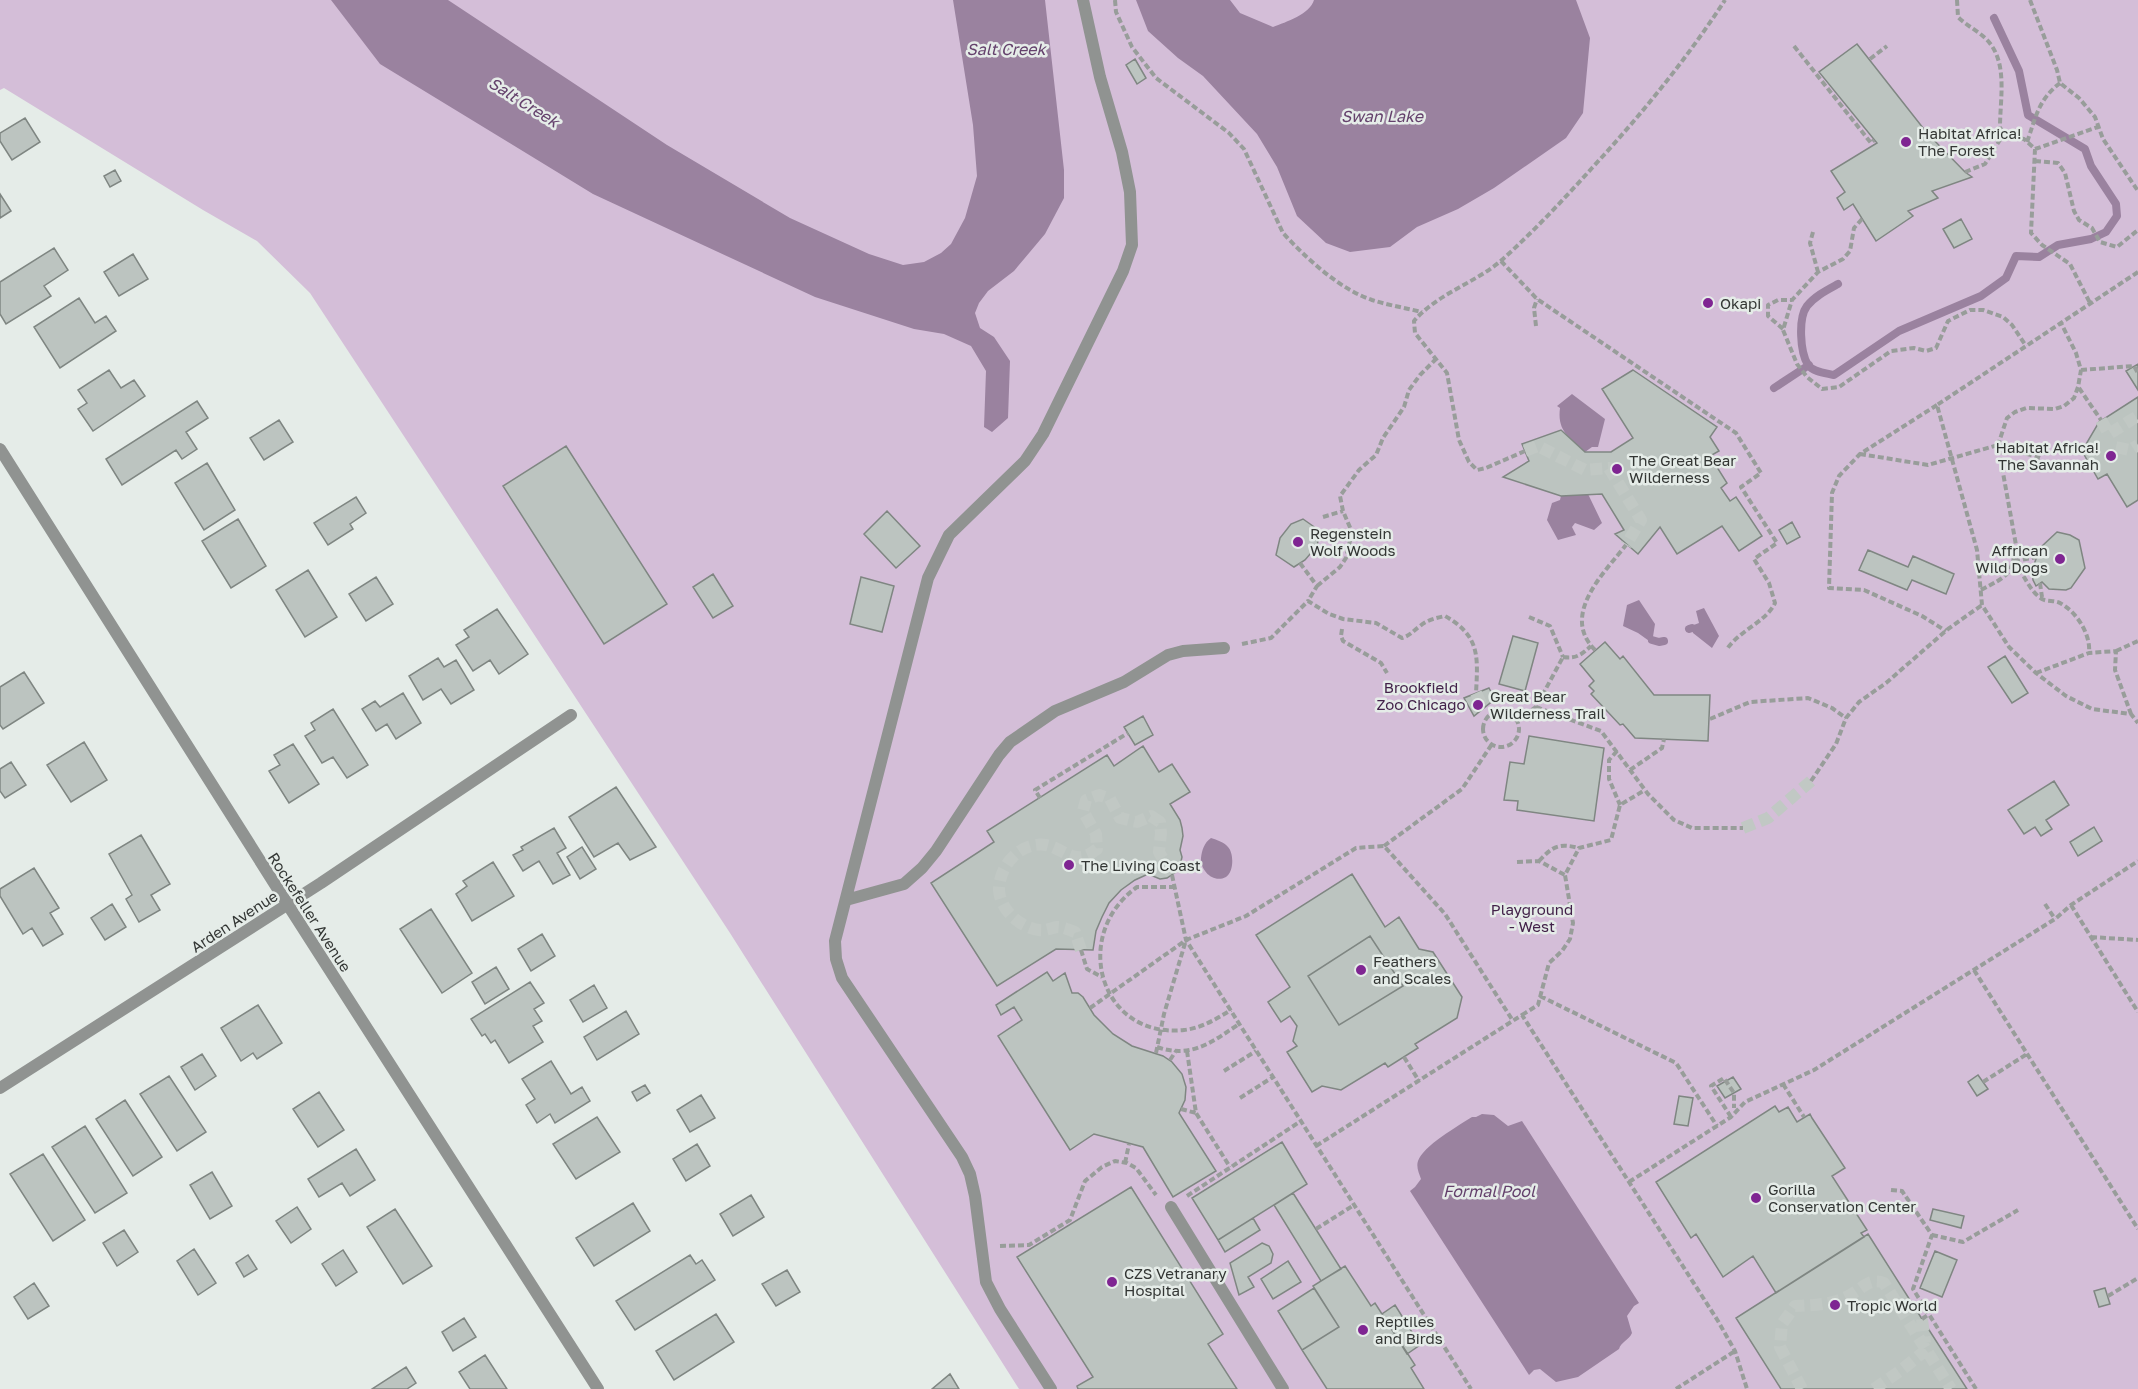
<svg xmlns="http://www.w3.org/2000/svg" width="2138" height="1389" font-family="'Golos Text',sans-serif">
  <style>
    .green { fill: #d4bed8 }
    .water { fill: #9a829f }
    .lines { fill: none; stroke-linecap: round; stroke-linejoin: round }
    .stream { stroke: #9a829f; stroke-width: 8 }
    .building { fill: #bcc4c0; stroke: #7f8682; stroke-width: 1.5 }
    .street-tunnel { stroke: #c1c8c4; stroke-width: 12; stroke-dasharray: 12 6; stroke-linecap: butt }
    .path { stroke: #989d9a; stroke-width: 4; stroke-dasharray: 6 3; stroke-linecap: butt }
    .lane { stroke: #909391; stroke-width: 12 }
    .street { stroke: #909391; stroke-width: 12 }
    .poi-dot { fill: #7f2592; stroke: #e5ece8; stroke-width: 2 }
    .labels { text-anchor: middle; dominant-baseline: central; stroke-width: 5; stroke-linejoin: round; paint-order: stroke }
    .poi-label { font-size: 15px; fill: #333634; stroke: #e5ece8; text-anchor: start }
    .park-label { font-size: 15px; fill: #43224a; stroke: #e5ece8 }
    .street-label { font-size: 15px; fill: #333634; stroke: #e5ece8 }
    .water-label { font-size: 16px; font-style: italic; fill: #64416c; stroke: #e5ece8 }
  </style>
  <rect width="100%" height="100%" fill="#e5ece8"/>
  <!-- green -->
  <path class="green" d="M0,0H2138V1389H1019L730,933L310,293L257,241L203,210L4,88L0,90Z"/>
  <!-- water -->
  <path class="water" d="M331,0H448L667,145L790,218L869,254L903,265L924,262L941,253L951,244L965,218L977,176L973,125L953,0H1045L1064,170V198L1045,234L1014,271L988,291L979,303L975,313L980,328L994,337L1010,361L1008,418L992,432L984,427L986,371L971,346L944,334L914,329L815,297L593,194L380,64Z
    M1136,0H1230L1240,13L1273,27C1286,22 1310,14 1314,0H1576L1590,38L1583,113L1566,138L1494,188L1458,209L1417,227L1390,247L1350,252L1326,243L1297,216L1277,167L1257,134L1203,76L1178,58L1148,31Z
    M1572,394L1605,419L1598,447H1592L1585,452C1569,437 1557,431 1560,408L1557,406Z
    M1588,494L1602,523L1594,530L1575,523L1572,527L1576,535L1558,540L1547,520L1552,503L1560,500L1561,496Z
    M1639,600L1655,624L1652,643L1638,633L1623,626L1627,605Z
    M1704,608L1719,636L1712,648L1693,633L1691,626L1699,623L1696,611Z
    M1211,838C1217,840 1224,842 1228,847C1234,853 1234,872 1226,877C1213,884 1200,870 1201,858C1202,850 1204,843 1211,838Z
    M1482,1114L1494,1115L1508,1126L1522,1121L1639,1303L1634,1306L1627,1316L1632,1333C1629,1340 1621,1342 1619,1349L1578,1377L1556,1382L1540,1369L1534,1370L1529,1375L1410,1191L1415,1187L1421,1179C1419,1173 1416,1167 1418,1161C1423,1146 1458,1126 1472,1117H1476Z"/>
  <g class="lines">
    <!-- stream -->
    <path class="stream" d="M1838,284C1827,290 1815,296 1807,306C1798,318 1800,352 1808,365C1813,372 1826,373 1834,375L1899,331L1981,296L2006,278L2016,256L2039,257L2058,245L2091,239L2106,232L2117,216L2116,204L2091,166L2085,149L2028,115L2019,71L1994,18
      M1774,388L1809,365
      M1689,629L1692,628
      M1652,640L1659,642L1664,641"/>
  </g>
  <!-- building -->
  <path class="building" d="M1857,44L1927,133L1965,172L1972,177L1932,191L1938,198L1908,211L1913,216L1876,241L1853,204L1844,210L1837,198L1845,192L1831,171L1877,143L1819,72Z
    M1135,59L1146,78L1137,84L1126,65Z
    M25,118L40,142L12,160L0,141V133Z
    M115,170L121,181L110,187L104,176Z
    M0,194L11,211L0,218Z
    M1961,219L1972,239L1954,248L1943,229Z
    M54,248L68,270L44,286L51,296L6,324L0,314V282Z
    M133,254L148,279L119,296L104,272Z
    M79,298L95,323L106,316L116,331L60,368L34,327Z
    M2138,364V390L2126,371Z
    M109,370L121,388L134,380L145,396L93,431L78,409L87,403L78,390Z
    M1633,370L1717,427L1710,437L1719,451L1710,456L1727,483L1721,488L1730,501L1736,497L1762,536L1739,551L1722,526L1677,554L1660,527L1638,554L1615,534L1624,530L1602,494L1561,496L1503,477L1529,461L1522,444L1561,430L1585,452H1611L1633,438L1602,389Z
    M2138,397V500L2127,507L2107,474L2098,479L2082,451L2099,422Z
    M197,401L208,418L186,432L197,449L182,459L176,450L122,485L106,459Z
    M279,420L293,442L264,460L250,438Z
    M566,446L667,604L604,644L503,486Z
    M207,463L235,510L204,530L175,483Z
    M356,497L366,513L350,524L353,529L328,545L314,523Z
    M887,511L920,546L896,568L864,534Z
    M238,519L266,566L231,588L202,541Z
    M1303,519L1320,531L1317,546L1305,560L1294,567L1276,555L1280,538L1291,524Z
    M1792,522L1800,537L1787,544L1779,530Z
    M2057,532L2070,535L2079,540L2085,568L2071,588L2066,590L2049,589L2042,582L2036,586L2033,580L2032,570L2040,548Z
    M1868,550L1908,567L1913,556L1954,574L1946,594L1912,580L1907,590L1859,570Z
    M308,570L337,617L305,637L276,590Z
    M713,574L733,606L713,618L693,587Z
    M376,577L393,604L366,621L349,594Z
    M861,577L894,586L882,632L850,624Z
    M497,609L528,654L499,674L490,660L473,671L456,645L469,637L464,630Z
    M1513,636L1538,643L1525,691L1499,684Z
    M1605,642L1620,659L1623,656L1654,695H1710L1708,741L1635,738L1623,724L1620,725L1591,694L1594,691L1589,686L1594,681L1580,664Z
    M2005,656L2028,693L2012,703L1988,667Z
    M438,658L444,667L456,660L474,690L451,704L441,689L423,700L409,676Z
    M24,672L44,703L3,729L0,725V687Z
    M1489,688L1495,699L1474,716L1464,698Z
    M403,693L421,723L396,739L387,724L376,731L362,709L375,701L380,707Z
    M333,709L368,765L347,778L333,757L322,763L305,736L315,730L311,723Z
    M1143,716L1153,735L1135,745L1124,727Z
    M1529,736L1604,748L1594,821L1517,810L1518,801L1504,800L1510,762L1524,764Z
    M84,742L107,780L71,802L47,765Z
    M293,744L319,784L289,803L269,771L280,765L274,755Z
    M1143,746L1159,772L1172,764L1190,792L1170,804L1180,820L1182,828L1183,836L1180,850L1182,857L1180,866L1176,872L1167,878L1160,879L1148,874L1135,880L1121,890L1109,903L1102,917L1096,931L1093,950L1056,949L997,986L931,883L994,842L987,831L1107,755L1114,766Z
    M11,762L26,785L5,798L0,791V769Z
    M2054,781L2069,805L2046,820L2052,829L2041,836L2035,827L2024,834L2008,810Z
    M616,787L656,847L630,860L618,843L594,857L569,817Z
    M2094,827L2102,841L2078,856L2070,842Z
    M554,828L566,848L557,853L570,875L553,884L539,861L523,871L513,855L523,850L521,847Z
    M141,835L170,884L151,895L160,910L139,922L126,899L132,895L109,854Z
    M582,847L596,869L580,879L567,857Z
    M493,862L514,896L472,921L456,894L467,886L463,881Z
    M34,868L59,908L50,913L63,934L43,946L32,928L23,934L0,896V889Z
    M1352,874L1385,927L1399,917L1419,949L1433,952L1462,997L1457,1018L1415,1044L1418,1048L1388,1067L1385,1063L1341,1090L1322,1086L1312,1092L1287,1052L1297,1046L1293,1041L1297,1026L1290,1016L1281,1022L1268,1002L1290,987L1256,935Z
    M112,904L126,927L105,940L91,918Z
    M431,909L472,973L442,993L400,929Z
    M542,934L555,956L531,971L518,949Z
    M1370,936L1403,986L1339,1025L1308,976Z
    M496,967L509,989L485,1004L472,982Z
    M1047,972L1053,981L1065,973L1072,993H1078L1083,997L1094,1015L1113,1034L1132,1046L1163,1056L1172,1062L1182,1074L1186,1087L1185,1100L1179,1113L1216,1171L1173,1197L1143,1147L1094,1134L1070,1150L998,1036L1022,1020L1014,1007L1001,1015L996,1005Z
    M530,982L544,1003L534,1009L542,1021L533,1026L543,1042L509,1063L495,1040L491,1043L485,1034L482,1036L471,1019Z
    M594,985L607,1008L583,1022L570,1000Z
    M258,1005L282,1043L257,1059L253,1053L241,1061L221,1028Z
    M626,1011L639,1034L597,1060L584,1037Z
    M202,1054L216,1076L195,1090L181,1067Z
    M551,1061L571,1094L582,1087L590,1101L555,1123L550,1114L537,1123L526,1105L535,1099L522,1079Z
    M1978,1075L1988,1089L1977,1096L1968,1082Z
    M169,1076L206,1132L177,1151L140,1094Z
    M1733,1077L1741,1089L1725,1098L1717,1086Z
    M645,1085L650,1093L637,1101L632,1092Z
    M319,1092L344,1130L318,1147L293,1109Z
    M701,1095L715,1118L690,1132L677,1110Z
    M1679,1096L1693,1098L1688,1126L1674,1124Z
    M125,1100L162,1157L133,1176L96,1119Z
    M1775,1106L1779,1112L1788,1107L1797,1122L1810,1114L1812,1118L1845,1168L1832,1176L1867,1230L1861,1233L1864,1237L1776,1293L1753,1256L1723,1277L1696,1234L1691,1238L1656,1182Z
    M597,1117L620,1152L576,1179L553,1144Z
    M85,1126L127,1193L95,1213L52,1147Z
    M1282,1142L1307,1184L1218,1240L1192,1198Z
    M697,1144L710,1166L686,1181L673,1159Z
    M356,1149L375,1180L350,1196L342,1183L319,1197L308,1179Z
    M43,1154L85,1220L53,1241L10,1174Z
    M212,1172L232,1206L210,1219L190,1185Z
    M1131,1187L1223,1334L1208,1344L1237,1389H1078L1077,1386L1093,1377L1017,1257Z
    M1293,1193L1341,1269L1321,1281L1274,1205Z
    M751,1195L764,1217L733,1236L720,1214Z
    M633,1203L650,1231L594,1266L576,1238Z
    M297,1207L311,1229L291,1243L276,1221Z
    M395,1209L432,1266L403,1284L367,1227Z
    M1933,1209L1964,1216L1961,1228L1930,1220Z
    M1253,1218L1260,1230L1225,1252L1218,1240Z
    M124,1230L138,1252L117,1266L103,1243Z
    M1868,1234L1922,1319L1967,1389H1781L1736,1318Z
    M1262,1243L1269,1246L1273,1254L1271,1263L1248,1277L1254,1287L1239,1295L1230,1263Z
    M194,1249L216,1283L198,1295L177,1261Z
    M343,1250L357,1272L336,1286L322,1264Z
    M1935,1251L1957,1260L1942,1297L1920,1288Z
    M248,1255L257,1269L244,1277L236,1263Z
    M690,1255L696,1264L702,1260L715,1280L635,1330L616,1301Z
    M1288,1261L1301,1282L1273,1299L1261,1279Z
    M1345,1266L1371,1306L1375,1303L1382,1314L1415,1365L1411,1368L1424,1389H1327L1302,1350L1339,1327L1313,1286Z
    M787,1270L800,1292L776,1306L762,1284Z
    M34,1283L49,1306L28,1319L14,1297Z
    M1314,1288L1339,1327L1302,1350L1278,1311Z
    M2105,1288L2110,1304L2099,1307L2094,1291Z
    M1395,1305L1420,1345L1407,1354L1382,1314Z
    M716,1314L734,1342L674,1380L656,1351Z
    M464,1318L476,1337L453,1351L442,1332Z
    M485,1355L507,1389H470L459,1372Z
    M406,1367L416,1383L407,1389H372Z
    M950,1374L959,1389H932Z"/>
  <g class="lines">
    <!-- street-tunnel -->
    <path class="street-tunnel" d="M2101,420L2109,434L2136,417L2138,419
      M2116,447L2130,450L2138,445
      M1525,451L1538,446L1585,470L1609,468L1641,520L1626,545
      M1476,693L1483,708
      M1743,828L1768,818L1811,781
      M1081,950L1075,932C1070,930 1063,927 1057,927C1051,928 1045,931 1039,930C1021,928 1000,910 999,890C999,866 1020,841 1046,845C1057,847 1067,856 1077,857C1085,858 1092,853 1097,849L1096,834L1083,811L1086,800L1099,795L1110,799L1120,818L1137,822L1151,816L1160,822L1161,833L1159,852L1172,875
      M1922,1319L1925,1343
      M1802,1389L1780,1347L1782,1324L1795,1306C1815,1305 1832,1305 1850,1295C1862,1289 1869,1277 1884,1283L1951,1389
      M1874,1389L1900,1371L1926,1350"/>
    <!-- path -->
    <path class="path" d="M1115,0L1116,12L1132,47L1156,78L1229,133L1244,149L1283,233C1306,258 1339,289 1372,300C1388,305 1405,308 1422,312
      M1957,0L1958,17C1966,25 1976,30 1984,37C2009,59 2000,97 2000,127L2003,135
      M2030,0L2057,70L2060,83L2079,98L2095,117L2103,139L2138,191
      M1794,46L1871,143L1874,140
      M1870,59L1887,46
      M2003,135L2024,139L2035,149L2031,233L2042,245L2070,264L2090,303
      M2027,142C2036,117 2038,100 2060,83
      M2035,149L2098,127
      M2035,161L2058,163L2065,173L2074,211L2079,220L2092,228L2100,242L2117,247L2138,230
      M1965,172L1985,164L2003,135
      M1862,219L1854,228L1850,251L1843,259L1818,272L1792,300L1783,330L1797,364L1807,377L1822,389L1839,387L1891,351L1914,348L1926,351L1936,348L1948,321L1970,310H1983L2003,317L2012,325L2026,346
      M1813,232L1810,243L1818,272
      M1501,261L1537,299L1736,433L1761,473L1741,487L1777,543L1754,559L1769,583L1775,603C1766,622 1740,630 1727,649
      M2138,272L1937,405L1977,550L1982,605L2009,647L2036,673L2066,696L2092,709L2131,714L2138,723
      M1536,326L1534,308L1537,299
      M1783,329L1768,316V305L1778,300H1792
      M2081,370L2134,366L2138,373
      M2079,388L2101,420
      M1937,405L1860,454L1839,476L1832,493L1829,588L1864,590L1922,616L1946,631
      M1525,451L1486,468L1477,470L1469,462L1459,440L1447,373L1415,333L1414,321C1438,293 1476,283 1503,259C1535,230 1564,199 1592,168C1641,115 1686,60 1725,0
      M1860,454L1928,465L1998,445L2040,458
      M1323,517L1343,511
      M2014,561C2023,572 2029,591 2042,599C2047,602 2055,600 2060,603C2077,612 2091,635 2089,653
      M2014,561L2037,557
      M1300,563L1317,586L1308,601
      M2040,583L2042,597
      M1317,586L1340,567L1346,558L1352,532L1343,511L1340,496L1359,470L1376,455L1383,438L1404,407L1409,390L1420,375L1435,360
      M1981,590C2007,576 2012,576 2016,545L1998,445L2007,418L2015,412L2026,408L2055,409L2064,406L2074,398L2078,387L2081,370L2076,353L2061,323
      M1529,617L1550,626L1563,657
      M1342,629L1341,636L1343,641L1381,663L1387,673
      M1242,644L1271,638L1308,601L1329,614L1343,619L1376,623L1402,638C1411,635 1413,631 1420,626C1427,620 1436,618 1445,616C1480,636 1478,656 1476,693
      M1595,650C1560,615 1604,573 1626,545
      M2116,651L2138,641
      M1563,657C1576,659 1581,655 1591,646
      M2036,673L2089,653L2116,651L2115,670L2131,714
      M1536,707L1601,731L1648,794L1674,820L1692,828H1743
      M1483 729a18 18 0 1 1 36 0a18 18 0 1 1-36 0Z
      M1710,719L1750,702L1808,698L1832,708L1846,718
      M1517,720L1536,707L1563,657
      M1617,751L1609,760V779L1620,805
      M1630,770L1662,748L1664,739
      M1811,781L1836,744L1846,718L1859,702L1886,683L1948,629L1982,605
      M1040,798L1035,790L1128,733
      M1384,846L1462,789L1492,744
      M1539,861C1553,846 1559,843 1579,848
      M1517,862L1539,861L1565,875
      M1172,875L1186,940L1471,1389
      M1175,887H1137C1070,935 1100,1039 1184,1030C1202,1028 1216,1019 1231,1010
      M2045,904L2055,919
      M2071,905L2138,1012
      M2091,937L2138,940
      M1081,950L1087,969L1102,977
      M1974,970L2138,1229
      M1540,996L1676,1063L1717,1126
      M1090,1008L1186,940L1246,916L1356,848L1384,846L1445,914L1513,1021
      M1522,1015L1538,1005L1549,963L1562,951L1570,939L1573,923L1565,875L1579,848L1611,840L1620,805L1645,790
      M1157,1047C1191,1059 1212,1042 1239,1024
      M1187,1051L1196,1113L1230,1167
      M1156,1053L1164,1014L1186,940
      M1404,1057L1419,1081
      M1170,1060L1176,1051
      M1224,1071L1256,1051
      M1983,1082L2027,1054
      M1783,1084L1804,1117
      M1240,1098L1273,1077
      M1181,1109L1196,1113
      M1731,1117L1711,1086L1724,1078L1734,1093V1108
      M1316,1146L1522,1015L1718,1321L1735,1351L1747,1389
      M1125,1163L1129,1144
      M1629,1182L1731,1117L1745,1102L1814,1070L2055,919L2071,905L2138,861
      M1891,1190L1902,1191L1932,1235L1913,1289L1976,1389
      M1187,1196L1301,1121
      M1316,1229L1354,1205
      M1932,1235L1963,1242L2018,1210
      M1000,1246L1029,1245L1070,1220L1085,1181L1102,1167L1115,1161L1127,1163L1136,1168L1156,1195
      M2108,1296L2138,1278
      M1922,1319L1929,1314
      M1676,1389L1735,1351"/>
    <!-- lane -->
    <path class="lane" d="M846,900L904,884L922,868L936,851L999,755L1010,742L1055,711L1124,682L1168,655L1183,651L1224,648
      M1171,1207L1283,1389
      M1051,1389L1000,1309L986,1282L975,1196L970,1174L962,1157L842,978L836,959L835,941L928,578L949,535L1025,461L1043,434L1123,271L1132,245L1130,192L1122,152L1100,77L1083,0"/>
    <!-- street -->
    <path class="street" d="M0,449L288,905L598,1389
      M0,1088L321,883L571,715"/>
  </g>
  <!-- markers -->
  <g class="poi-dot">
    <circle cx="1906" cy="142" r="6"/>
    <circle cx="1708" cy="303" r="6"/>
    <circle cx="2111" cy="456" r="6"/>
    <circle cx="1617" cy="469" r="6"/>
    <circle cx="1298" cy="542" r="6"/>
    <circle cx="2060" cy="559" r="6"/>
    <circle cx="1478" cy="705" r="6"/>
    <circle cx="1069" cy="865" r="6"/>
    <circle cx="1361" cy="970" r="6"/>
    <circle cx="1756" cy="1198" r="6"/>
    <circle cx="1112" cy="1282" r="6"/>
    <circle cx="1835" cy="1305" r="6"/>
    <circle cx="1363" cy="1330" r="6"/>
  </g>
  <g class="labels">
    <!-- poi labels -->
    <g class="poi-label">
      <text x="1918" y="133">Habitat Africa!<tspan x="1918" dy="17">The Forest</tspan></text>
      <text x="1720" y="303">Okapi</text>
      <text x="2099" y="447" text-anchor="end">Habitat Africa!<tspan x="2099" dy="17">The Savannah</tspan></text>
      <text x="1629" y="460">The Great Bear<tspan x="1629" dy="17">Wilderness</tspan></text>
      <text x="1310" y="533">Regenstein<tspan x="1310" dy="17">Wolf Woods</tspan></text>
      <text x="2048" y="550" text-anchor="end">Affrican<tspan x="2048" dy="17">Wild Dogs</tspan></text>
      <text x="1490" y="696">Great Bear<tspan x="1490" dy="17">Wilderness Trail</tspan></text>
      <text x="1081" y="865">The Living Coast</text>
      <text x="1373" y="961">Feathers<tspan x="1373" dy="17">and Scales</tspan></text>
      <text x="1768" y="1189">Gorilla<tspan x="1768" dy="17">Conservation Center</tspan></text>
      <text x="1124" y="1273">CZS Vetranary<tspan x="1124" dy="17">Hospital</tspan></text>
      <text x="1847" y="1305">Tropic World</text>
      <text x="1375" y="1321">Reptiles<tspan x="1375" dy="17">and Birds</tspan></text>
    </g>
    <!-- park labels -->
    <g class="park-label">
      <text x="1421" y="687">Brookfield<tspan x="1421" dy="17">Zoo Chicago</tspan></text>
      <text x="1532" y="909">Playground<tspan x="1532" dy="17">- West</tspan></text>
    </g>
    <!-- street labels -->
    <g class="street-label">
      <text transform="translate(310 912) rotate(57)">Rockefeller Avenue</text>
      <text transform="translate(234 921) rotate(-33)">Arden Avenue</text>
    </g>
    <!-- water labels -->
    <g class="water-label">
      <text x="1006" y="49">Salt Creek</text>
      <text transform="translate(524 102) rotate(32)">Salt Creek</text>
      <text x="1382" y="116">Swan Lake</text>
      <text x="1489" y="1191">Formal Pool</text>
    </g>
  </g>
</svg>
